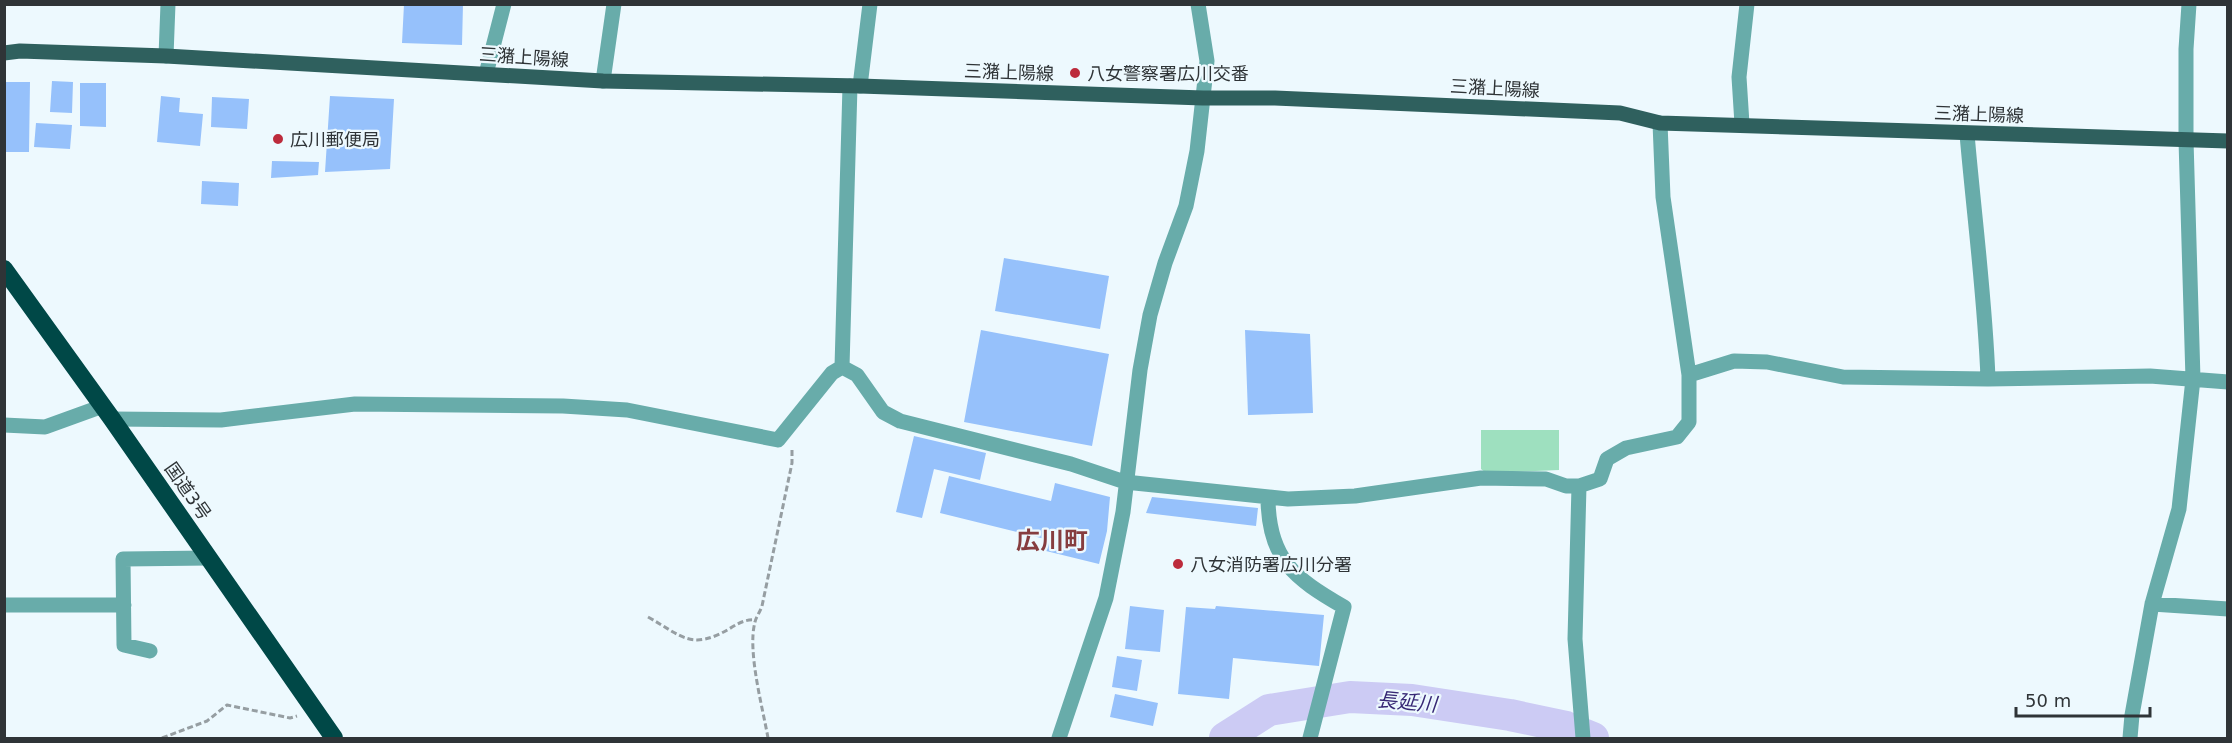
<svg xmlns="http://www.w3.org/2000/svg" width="2232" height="743" font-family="'DejaVu Sans','Noto Sans JP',sans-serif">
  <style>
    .green { fill: #9ee0bf }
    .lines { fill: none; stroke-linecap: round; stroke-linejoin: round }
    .river { stroke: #cccbf4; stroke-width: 32 }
    .building { fill: #96c1fb }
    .path { stroke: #969ea2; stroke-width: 3; stroke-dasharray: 6 3; stroke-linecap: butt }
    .minor { stroke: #68acaa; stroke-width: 15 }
    .major { stroke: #2f605e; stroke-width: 15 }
    .highway { stroke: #004847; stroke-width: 18 }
    .poi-dot { fill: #bc2b3c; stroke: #edf9fe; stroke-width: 2 }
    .labels { text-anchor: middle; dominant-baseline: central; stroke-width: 4.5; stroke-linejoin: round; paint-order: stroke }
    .street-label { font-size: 18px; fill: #2f3437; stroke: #edf9fe }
    .poi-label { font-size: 18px; fill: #2f3437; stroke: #edf9fe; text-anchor: start }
    .water-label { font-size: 20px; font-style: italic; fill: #372875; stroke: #edf9fe }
    .district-label { font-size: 24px; font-weight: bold; fill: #863d3f; stroke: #edf9fe }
  </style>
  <rect width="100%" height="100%" fill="#edf9fe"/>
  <!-- green -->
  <path class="green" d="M1481,430H1559V470L1486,473L1481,469Z"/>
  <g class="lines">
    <!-- river -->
    <path class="river" d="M1225,738L1269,710L1350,697L1412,700L1510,715L1566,727L1593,738"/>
  </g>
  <!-- building -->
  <path class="building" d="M404,4H463L462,45L402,43Z
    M52,81L73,82L72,113L50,112Z
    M4,82H30L29,152H4Z
    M80,83H106V127L80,126Z
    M161,96L180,98L179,112L203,114L200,146L157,142Z
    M330,96L394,99L390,169L325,172Z
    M212,97L249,99L247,129L211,127Z
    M36,123L72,125L70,149L34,147Z
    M272,161L319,162L318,175L271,178Z
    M202,181L239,183L238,206L201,204Z
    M1004,258L1109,276L1100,329L995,311Z
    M981,330L1109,354L1092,446L964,422Z
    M1245,330L1310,334L1313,413L1248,415Z
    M914,436L986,453L980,480L934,469L922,518L896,512Z
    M949,476L1051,501L1055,483L1110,497L1107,531L1099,564L1046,551L1049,540L940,513Z
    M1152,497L1258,508L1256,526L1146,513Z
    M1130,606L1164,610L1160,652L1125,649Z
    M1216,606L1324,615L1319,666L1233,658L1229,699L1178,694L1186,607L1215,609Z
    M1117,656L1142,660L1137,691L1112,687Z
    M1115,694L1158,703L1153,726L1110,717Z"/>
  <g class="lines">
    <!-- path -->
    <path class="path" d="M648,617C682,636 691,651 729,629C737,624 745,619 755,620
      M162,738L207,721L227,705L290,718L297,716
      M768,738C763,709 747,651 755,622C756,617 760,612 762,606L792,463V450"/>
    <!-- minor -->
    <path class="minor" d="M166,56L168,4
      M486,74L504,4
      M603,81L614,4
      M860,86L870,4
      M1742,124L1739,77L1747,4
      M1967,134C1974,215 1985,297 1988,379
      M842,367L857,375L883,412L900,421L1071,464L1125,482L1288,499L1355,496L1481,478L1546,479L1566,486H1579L1600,479L1607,459L1626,448L1677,437L1689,422V375L1663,197L1660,123
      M842,367L850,86
      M1689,375L1734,361L1767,362L1843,377L1988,379L2150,376L2228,382
      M112,419L221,420L355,404L563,406L627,410L778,440L832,373L842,367
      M4,425L45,427L103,406
      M1579,486L1575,639L1583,738
      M1268,497C1268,559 1294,578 1344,607L1310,738
      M2152,604L2228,609
      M4,605H124
      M150,651L124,645L123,559L210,558
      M1059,738L1106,598L1123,512L1140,370L1150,315L1165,263L1186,206L1197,151L1207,61L1198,4
      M2130,738L2132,715L2152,604L2179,509L2193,379L2186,140V49L2189,4"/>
    <!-- major -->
    <path class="major" d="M4,53L20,51L166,56L603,81L860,86L1203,98H1275L1620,113L1660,123L2228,141"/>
    <!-- highway -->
    <path class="highway" d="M4,269L112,419L334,738"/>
  </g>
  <!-- markers -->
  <g class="poi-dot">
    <circle cx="1075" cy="73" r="6"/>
    <circle cx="278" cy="139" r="6"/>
    <circle cx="1178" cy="564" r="6"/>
  </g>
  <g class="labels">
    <!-- street labels -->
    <g class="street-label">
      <text transform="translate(524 57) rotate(4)">三潴上陽線</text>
      <text transform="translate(1009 72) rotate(2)">三潴上陽線</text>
      <text transform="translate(1495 88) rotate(3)">三潴上陽線</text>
      <text transform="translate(1979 114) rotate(2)">三潴上陽線</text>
      <text transform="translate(188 491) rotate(55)">国道3号</text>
    </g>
    <!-- poi labels -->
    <g class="poi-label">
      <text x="1087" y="73">八女警察署広川交番</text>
      <text x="290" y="139">広川郵便局</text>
      <text x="1190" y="564">八女消防署広川分署</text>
    </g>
    <!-- water labels -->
    <g class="water-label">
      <text transform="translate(1407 702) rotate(5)">長延川</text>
    </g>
    <!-- district labels -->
    <g class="district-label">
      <text x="1052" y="541">広川町</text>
    </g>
  </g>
  <!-- border -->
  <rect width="2232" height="743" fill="none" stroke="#2f3437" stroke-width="12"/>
  <!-- scale -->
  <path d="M2016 707v9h134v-9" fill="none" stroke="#2f3437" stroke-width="3"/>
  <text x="2025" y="707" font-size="18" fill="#2f3437" stroke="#edf9fe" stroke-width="4.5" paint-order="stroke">50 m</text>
</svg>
